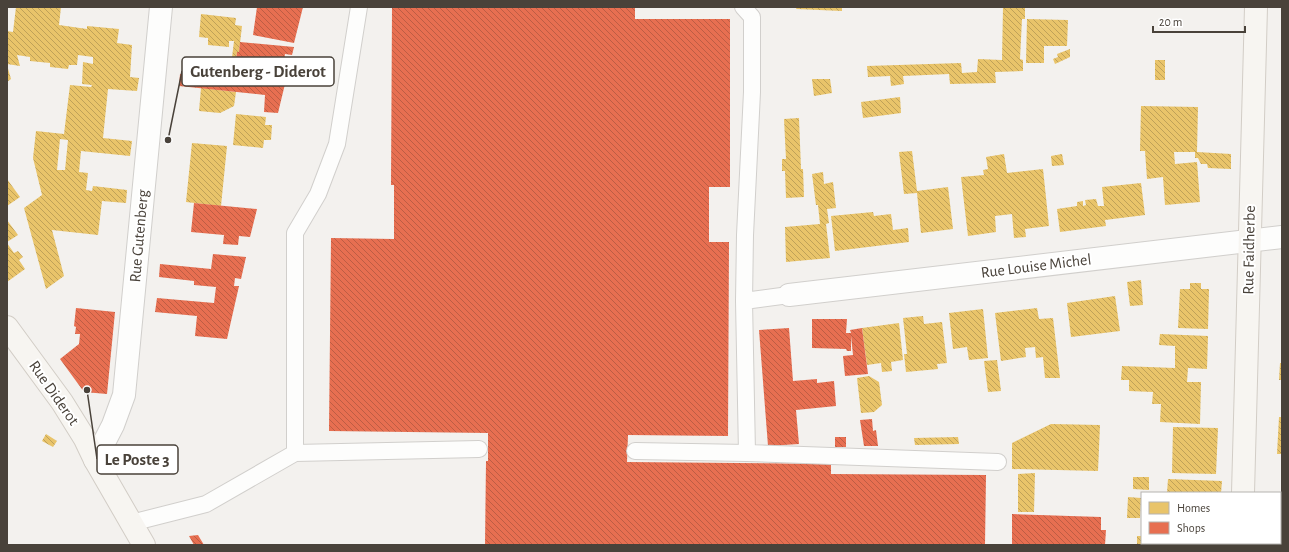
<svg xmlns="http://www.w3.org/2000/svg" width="1289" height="552" font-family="'Alegreya Sans',sans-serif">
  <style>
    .homes { fill: url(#homes-back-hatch); fill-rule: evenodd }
    .shops { fill: url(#shops-back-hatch) }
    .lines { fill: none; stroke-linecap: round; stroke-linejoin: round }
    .lane-casing { stroke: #d1cfcc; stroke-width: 18 }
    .street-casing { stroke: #d1cfcc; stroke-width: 24 }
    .secondary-casing { stroke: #d2cdc6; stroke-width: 24 }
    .lane { stroke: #fdfdfc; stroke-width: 16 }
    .street { stroke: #fdfdfc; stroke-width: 22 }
    .secondary { stroke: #f7f5f1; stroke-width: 22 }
    .labels { text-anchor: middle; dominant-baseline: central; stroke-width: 4; stroke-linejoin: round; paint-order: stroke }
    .street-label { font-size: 16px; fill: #49423a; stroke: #fff }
    .leader { fill: none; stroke: #49423a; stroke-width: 1.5 }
    .callout-dot { fill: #49423a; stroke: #fff; stroke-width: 1.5 }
    .callout { fill: #fff; stroke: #49423a; stroke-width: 1.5 }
    .callout-label { font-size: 17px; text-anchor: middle; font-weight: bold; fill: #49423a }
  </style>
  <defs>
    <pattern id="homes-back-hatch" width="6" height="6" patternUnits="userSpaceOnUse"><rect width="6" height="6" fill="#e9c46a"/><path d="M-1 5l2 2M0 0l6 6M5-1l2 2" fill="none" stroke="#bfa158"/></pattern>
    <pattern id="shops-back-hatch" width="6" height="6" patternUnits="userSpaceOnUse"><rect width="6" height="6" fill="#e76f51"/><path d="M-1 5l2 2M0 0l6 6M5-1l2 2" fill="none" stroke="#bd5d44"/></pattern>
  </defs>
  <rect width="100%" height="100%" fill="#f3f1ee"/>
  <!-- homes -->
  <path class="homes" d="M16,7H61L59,25L87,29V26L119,29L117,43L132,45L130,77L139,78L137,91L108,89L103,138L132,141L130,156L81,151L79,172L88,173L86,190L92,191L93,186L127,190L126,203L102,201L98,235L52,230L64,276L46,289L24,208L42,195L33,158L36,131L64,134L70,85L91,87L92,85L82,84L83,62L93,64V57L78,55L77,65H69L68,69L50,67V63L30,61V57L17,55L20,66L7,64V31L13,32ZM60,139L68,140L65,170H57Z
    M797,7H842V11L796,9Z
    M1003,7H1025V19H1022L1020,59L1023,60V71L995,72L996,83L950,84L949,74L903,76L904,84L891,86L890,76L868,77L867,66L961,63L962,73L977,72L978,59L1002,60Z
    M201,14L236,18L235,25L242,26L239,52H237L234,75L230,74L234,41H229V47L208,45V38L199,37Z
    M1027,19L1068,20L1067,46H1044V63H1026Z
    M1070,49V57L1055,64L1053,59L1058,57L1057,54Z
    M1155,60H1165V80H1155Z
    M7,65L11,79L7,82Z
    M812,79H830L832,93L814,96Z
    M201,88L236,92L234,106L220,113L199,111Z
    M900,97L901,113L863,118L861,102Z
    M1141,106L1198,107L1197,152L1231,154V169L1208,168L1207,164H1201L1198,158H1195V152H1174L1175,164L1197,162L1200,202L1165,205L1163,177L1147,179L1145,151H1140Z
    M236,114L266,117L265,125H272L271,140H264L263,148L233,145Z
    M799,118L801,169H803L804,197L786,198L785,171H782V159H786L784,119Z
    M192,143L227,146L221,206L186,202Z
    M912,151L917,191L948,187L953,229L921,233L917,193L904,194L899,152Z
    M1004,154L1007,173L1043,169L1049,226L1025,229L1026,237L1014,238L1012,214L995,216L996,232L968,236L961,177L984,175L983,170L988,169L986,157Z
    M1062,154L1064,165L1052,166L1051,156Z
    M823,172L824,184L833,182L836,208L827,209L829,223L826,224L830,258L786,262L785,227L820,224L818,205H816L812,174Z
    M7,179L20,197L7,206Z
    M1141,183L1145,215L1105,220L1106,226L1060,232L1057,209L1077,206V202L1083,201V206L1086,205L1085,200L1096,199L1098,206H1104L1102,187Z
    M873,212L874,216L891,214L893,230L908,228L909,242L835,251L831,216Z
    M7,220L18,235L7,242Z
    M7,243L14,253L18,251L23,257L19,260L25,269L7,282Z
    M1141,280L1143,305L1130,306L1127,282Z
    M1190,283H1201V289H1209L1208,329L1178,328L1180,289H1190Z
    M1115,296L1120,331L1071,337L1067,303Z
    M1037,308L1039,319L1053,318L1060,378H1045L1043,357L1036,358L1035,347L1025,348L1026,357L1001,361L995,313Z
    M983,309L988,358L969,360L967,347L953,349L949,313Z
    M923,316L924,324L942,322L947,363L937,364L938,369L906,372L904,354H907L903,318Z
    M899,323L903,360L891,362L892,371L882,372L881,363L867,365L862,328Z
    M1160,334L1208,336L1207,369L1188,368L1187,382H1201L1200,424L1160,422L1161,404H1152L1153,392L1129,391V380H1121L1122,366L1175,368V346L1159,345Z
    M997,360L1001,391L988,392L984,361Z
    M1280,363H1282V380H1279Z
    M869,376L879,382L882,405L874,412L861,413L857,378Z
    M1279,417H1282V454H1277Z
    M1051,424L1100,425L1098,471L1012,469V443Z
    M1173,427L1218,428L1216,474L1172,473Z
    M46,434L57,441L53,447L42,441Z
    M958,437L959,444L915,445L914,438Z
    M1035,473L1034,512H1018V474Z
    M1133,477H1149V490L1133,489Z
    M1168,479L1222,481L1221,493H1167Z
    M1128,497L1141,498L1140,518H1127Z
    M1137,536H1142V543H1192V545H1137Z
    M1280,539H1282V545H1270V543H1280Z"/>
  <!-- shops -->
  <path class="shops" d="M257,7H303L294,43L253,35Z
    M392,7H635V19H730V187H709V242H729L728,436L628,435L627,462L831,464V474L986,475L985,545H485L486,461H488V433L329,431L331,238L394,239V185H391Z
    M240,42L294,47L292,55L285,54L281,83L285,84L278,113L264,112L265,95L179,86L180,74L240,81L241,75H234L237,52H239Z
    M194,203L257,209L250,237L239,236L238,245L223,244L224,235L191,232Z
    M213,254L246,257L241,279L235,278L234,286H239L227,339L195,336L197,316L155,312L157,298L214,303L216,287L194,285V281L159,277L160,264L211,269Z
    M76,308L115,312L107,394L84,392L60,359L79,344L80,334H75L76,327L74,326Z
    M812,319H847L846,333H851L850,330L862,328L868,374L845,376L843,356L853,355L851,336V351H847L846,349L812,348Z
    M789,328L793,381L817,379V383L834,381L836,406L796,410L799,444L768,446L759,330Z
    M872,419L873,431L876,430L878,446H864L860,420Z
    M835,437H846V447H835Z
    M1012,514L1101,517V530H1106L1105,545H1012Z
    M198,535L204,545H194L189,536Z"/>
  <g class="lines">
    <defs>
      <path id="lane" d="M743,7L752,17V92L745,235L744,301L747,453L998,462
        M744,301L789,295
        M635,451L747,453
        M295,453V233L318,194L337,144L359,7
        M131,523L206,504L295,453L479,449"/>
      <path id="street" d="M789,295L1282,237
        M95,460L113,425L124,395L161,7"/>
      <path id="secondary" d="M7,327L62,402L85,439L95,460L144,545
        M1243,493L1256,7
        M1241,545V543"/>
    </defs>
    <!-- lane casing -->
    <use href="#lane" class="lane-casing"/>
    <!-- street casing -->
    <use href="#street" class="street-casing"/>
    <!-- secondary casing -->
    <use href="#secondary" class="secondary-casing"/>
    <!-- lane -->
    <use href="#lane" class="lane"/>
    <!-- street -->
    <use href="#street" class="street"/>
    <!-- secondary -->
    <use href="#secondary" class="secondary"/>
  </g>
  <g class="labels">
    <!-- street labels -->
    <g class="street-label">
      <text transform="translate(139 236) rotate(-85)">Rue Gutenberg</text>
      <text transform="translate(1249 250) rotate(-89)">Rue Faidherbe</text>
      <text transform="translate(1036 266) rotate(-7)">Rue Louise Michel</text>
      <text transform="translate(54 393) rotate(55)">Rue Diderot</text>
    </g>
  </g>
  <!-- callouts -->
  <path class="leader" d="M168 140L182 71M87 390L97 459"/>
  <g class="callout-dot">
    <circle cx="168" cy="140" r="4"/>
    <circle cx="87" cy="390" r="4"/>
  </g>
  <g class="callout">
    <rect x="182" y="57" width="152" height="29" rx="4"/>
    <rect x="97" y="445" width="81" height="29" rx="4"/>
  </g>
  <g class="callout-label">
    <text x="258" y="77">Gutenberg - Diderot</text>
    <text x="137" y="465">Le Poste 3</text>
  </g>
  <!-- border -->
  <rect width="1289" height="552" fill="none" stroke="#49423a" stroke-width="16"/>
  <!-- legend -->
  <rect x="1141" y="492" width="140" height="52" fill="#ffffff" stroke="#b6b3b0"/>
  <rect x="1149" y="502" width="20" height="12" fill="#e9c46a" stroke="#b6b3b0"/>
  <text x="1177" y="512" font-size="12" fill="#49423a">Homes</text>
  <rect x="1149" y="522" width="20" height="12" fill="#e76f51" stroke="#b6b3b0"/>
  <text x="1177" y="532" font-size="12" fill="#49423a">Shops</text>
  <!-- scale -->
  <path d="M1153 26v6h92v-6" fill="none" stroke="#49423a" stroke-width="2"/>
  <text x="1159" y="26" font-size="12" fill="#49423a" stroke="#ffffff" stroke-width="3" paint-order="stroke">20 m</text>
</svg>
